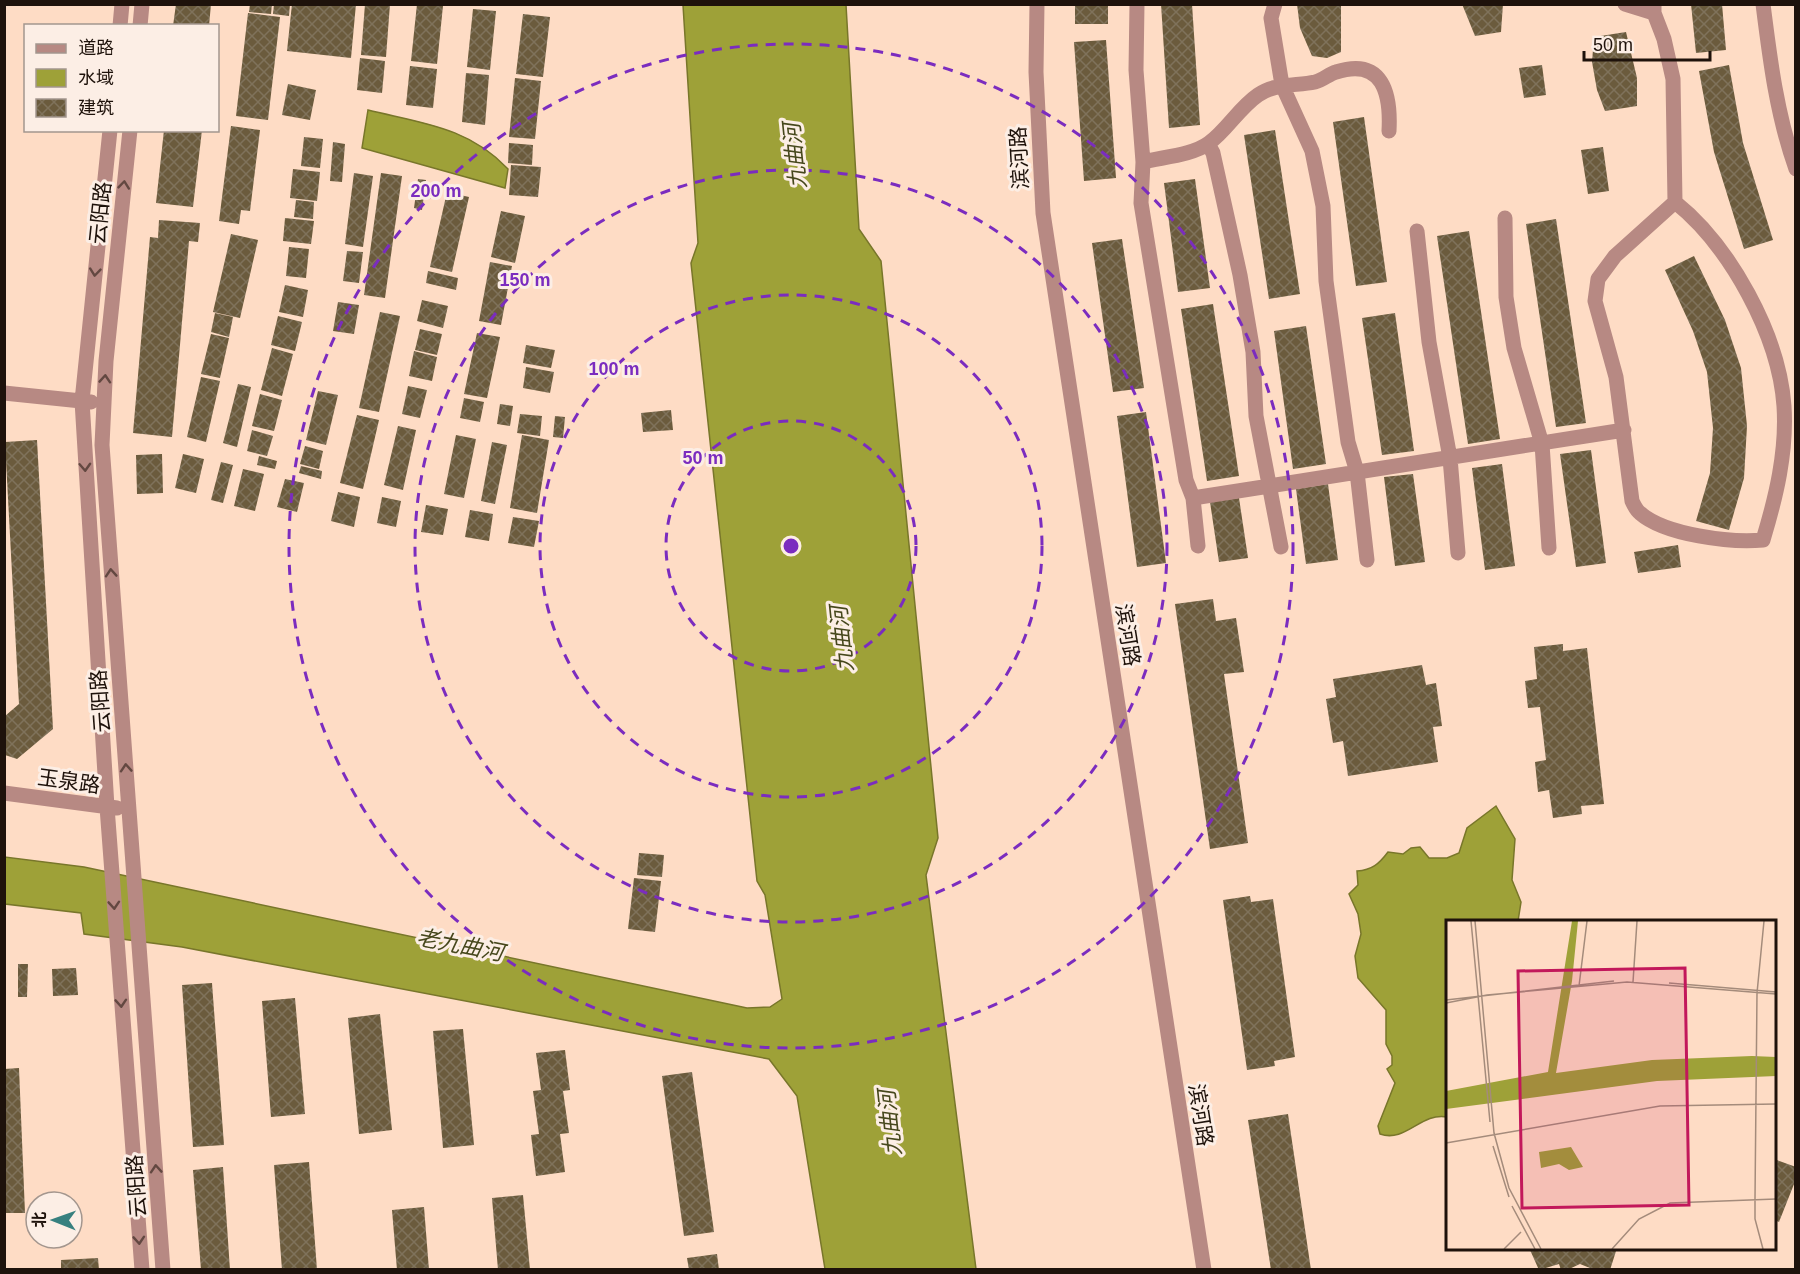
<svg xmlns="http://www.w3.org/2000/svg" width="1800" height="1274" font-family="Arial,'Noto Sans SC',sans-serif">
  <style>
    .water { fill: #9ea138; stroke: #78762a; stroke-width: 1.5 }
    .building { fill: url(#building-cross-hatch) }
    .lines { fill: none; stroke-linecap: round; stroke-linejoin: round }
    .minor { stroke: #b78983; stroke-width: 15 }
    .oneway { stroke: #634841 }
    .ring { fill: none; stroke: #7b2cbf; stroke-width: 3; stroke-dasharray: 10 8 }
    .labels { text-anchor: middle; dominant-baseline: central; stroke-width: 6; stroke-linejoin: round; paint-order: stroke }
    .street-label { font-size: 21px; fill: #1e120b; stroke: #fceee5 }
    .water-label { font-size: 22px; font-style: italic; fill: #46471c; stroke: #fceee5 }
    .inset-road { fill: none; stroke: #a48b7b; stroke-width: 1.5 }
    .view { fill: #c2185b; fill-opacity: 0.15; stroke: #c2185b; stroke-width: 3 }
    .inset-edge { fill: none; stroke: #1e120b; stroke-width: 3 }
    .centre { fill: #7b2cbf; stroke: #fceee5; stroke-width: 3 }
    .ring-label { font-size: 18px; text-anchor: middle; font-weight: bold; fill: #7b2cbf; stroke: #fceee5; stroke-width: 6; stroke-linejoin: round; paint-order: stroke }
  </style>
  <defs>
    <pattern id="building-cross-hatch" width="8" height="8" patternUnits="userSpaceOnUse" patternTransform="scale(1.5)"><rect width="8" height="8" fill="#6b5b3d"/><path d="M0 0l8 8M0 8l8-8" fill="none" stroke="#7f725b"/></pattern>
  </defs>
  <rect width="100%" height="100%" fill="#fedcc5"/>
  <!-- water -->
  <path class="water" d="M683,5H846L859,229L881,261L938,838L926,875L976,1269H825L797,1096L769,1059L182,947L84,934L81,913L5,904V857L84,867L747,1008L770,1007L782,999L765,895L757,881L691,263L698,243Z
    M368,110C421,123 469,127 508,169L505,188L362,148Z
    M1496,806L1515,839L1512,880L1521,902L1518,921L1448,922L1447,1117C1421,1112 1406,1143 1380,1134L1378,1126L1395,1083L1387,1069L1392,1065V1056L1386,1044V1010L1358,978L1355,956L1361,934L1358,914L1349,894L1358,885L1357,871C1372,870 1379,864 1388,852L1403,854L1411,848L1420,847L1429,858H1447L1459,853L1467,828Z"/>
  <!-- building -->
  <path class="building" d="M176,4H211L209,26H173Z
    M250,4H272L271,14L249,12Z
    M274,4H290L289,16L273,14Z
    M292,4H356L351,58L287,51Z
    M365,4H390L386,57L361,55Z
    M417,4L443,6L437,64L411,61Z
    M1075,4H1108V24H1075Z
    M1161,4H1192L1200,125L1169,128Z
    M1297,4H1341V52L1327,58L1312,56L1300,28Z
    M1462,4H1503L1501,32L1475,36Z
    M1691,4H1722L1726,50L1696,53Z
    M473,9L496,11L490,70L467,67Z
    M248,13L280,17L268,120L236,116Z
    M523,14L550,17L543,77L516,74Z
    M1626,32L1637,78V106L1605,111L1597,90L1592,62L1594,37Z
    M1106,40L1116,178L1084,181L1074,42Z
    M360,58L385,61L382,93L357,90Z
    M1542,65L1546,95L1524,98L1519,68Z
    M1729,65L1743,143L1773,240L1744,249L1714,152L1699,71Z
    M410,66L437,69L433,108L406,105Z
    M466,73L489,75L485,125L462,122Z
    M515,78L541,81L535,139L509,137Z
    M288,84L316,90L310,120L282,115Z
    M1364,117L1387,282L1356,286L1333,122Z
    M231,126L260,130L250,211L241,210L239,224L219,221Z
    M164,130H202L193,207L156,203Z
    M1275,130L1300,294L1269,299L1244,135Z
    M304,137L323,139L320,168L301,166Z
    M333,142L345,144L342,182L330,181Z
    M509,143L533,145L532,165L508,163Z
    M1603,147L1609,191L1588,194L1581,150Z
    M511,165L541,167L538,197L509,195Z
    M293,169L320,172L317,201L290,198Z
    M354,173L373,176L363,247L345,244Z
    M381,173L402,176L385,298L364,295Z
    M418,179L426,180L422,210L414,208Z
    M1195,179L1210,288L1178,292L1164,183Z
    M447,192L469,197L452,272L430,267Z
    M296,200L314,202L313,219L294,217Z
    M501,211L525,216L515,263L491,257Z
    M285,218L314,221L311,244L283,241Z
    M1556,219L1586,423L1556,427L1526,224Z
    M159,220L200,223L198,242L189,241L172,437L133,433L150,237L158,238Z
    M1469,231L1500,439L1468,444L1437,236Z
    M231,234L258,240L240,318L213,312Z
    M1122,239L1144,388L1113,392L1092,243Z
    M289,247L309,249L306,278L286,276Z
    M347,251L363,252L359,283L343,281Z
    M1694,256L1725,320L1741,368L1747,426L1744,478L1729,530L1696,521L1710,473L1713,428L1707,372L1693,331L1665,270Z
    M490,262L512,266L501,325L479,321Z
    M428,271L458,278L456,290L426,283Z
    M285,285L308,290L303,317L279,312Z
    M422,300L448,306L443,328L417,321Z
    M338,302L359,305L354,334L333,331Z
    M1213,304L1239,476L1207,481L1181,309Z
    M380,312L400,316L379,412L359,408Z
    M215,313L233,317L229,337L211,332Z
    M1395,313L1414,451L1382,455L1362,318Z
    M278,316L302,322L295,351L271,345Z
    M1306,326L1326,464L1293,469L1274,331Z
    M420,329L442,334L437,355L415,350Z
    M477,333L500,337L487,398L464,394Z
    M211,334L229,338L220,378L201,374Z
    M526,345L555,350L551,368L523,363Z
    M272,348L293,354L282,396L261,390Z
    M414,351L437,357L432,381L409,376Z
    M526,367L554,372L550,393L523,388Z
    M201,377L220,381L206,442L187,437Z
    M238,384L251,387L237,447L223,443Z
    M408,386L427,390L420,418L402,414Z
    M318,391L338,395L326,445L306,440Z
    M260,394L282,400L274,431L252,426Z
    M464,398L484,402L480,422L460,418Z
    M500,404L513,406L510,426L497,424Z
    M671,410L673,430L643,432L641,413Z
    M1146,412L1166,563L1137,567L1117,416Z
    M520,414L542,416L540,436L517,433Z
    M357,415L379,420L363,489L340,483Z
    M555,416L565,417L563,438L553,437Z
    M398,426L416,430L403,490L384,485Z
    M252,430L273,436L267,456L247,451Z
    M456,435L476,439L464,498L444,494Z
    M522,435L549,440L537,513L510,508Z
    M37,440L53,729L17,759L5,755V716L19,704L5,442Z
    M492,442L507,445L495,504L481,501Z
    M305,446L323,451L319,469L300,464Z
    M1591,450L1606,563L1576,567L1560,454Z
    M162,454L163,493L137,494L136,455Z
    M183,454L204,459L196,493L175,488Z
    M259,456L277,461L275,469L257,465Z
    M221,462L233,465L223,503L211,500Z
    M1502,464L1515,566L1485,570L1472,468Z
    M301,466L322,471L321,479L299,473Z
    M243,469L264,474L255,511L234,506Z
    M1413,474L1425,562L1395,566L1384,477Z
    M285,479L304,483L297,512L277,507Z
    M1328,484L1338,560L1306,564L1296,489Z
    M338,492L360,497L354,527L331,521Z
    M382,497L401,501L396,527L377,523Z
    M1239,498L1248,558L1219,562L1210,502Z
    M426,505L448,509L443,535L421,532Z
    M470,510L493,514L489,541L465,537Z
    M513,517L539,521L534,547L508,543Z
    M1678,545L1681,567L1638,573L1634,552Z
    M1213,599L1216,621L1236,618L1244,672L1224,674L1248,843L1210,849L1175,604Z
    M1563,644V651L1587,648L1604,804L1581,806L1582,814L1553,818L1549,790L1538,792L1535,762L1546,760L1540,707L1528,708L1525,681L1537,679L1534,647Z
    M1422,665L1426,685L1436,683L1442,726L1433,727L1438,762L1348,776L1343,741L1333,743L1326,699L1336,697L1333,679Z
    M639,853L664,855L662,877L637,875Z
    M634,878L661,881L655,932L628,929Z
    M1250,896L1251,902L1273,899L1295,1057L1274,1061L1275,1066L1247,1070L1223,900Z
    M18,964H28L27,997H18Z
    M76,968L78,995L53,996L52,969Z
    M212,983L224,1145L193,1147L182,985Z
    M295,998L305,1114L271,1117L262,1001Z
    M380,1014L392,1130L359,1134L348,1018Z
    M463,1029L474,1145L443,1148L433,1031Z
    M565,1050L570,1090L563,1091L569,1133L560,1134L565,1172L536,1176L531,1135L539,1134L533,1091L541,1090L536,1053Z
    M19,1068L25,1213H6L4,1069Z
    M692,1072L714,1232L684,1236L662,1076Z
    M1288,1114L1311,1270H1271L1248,1120Z
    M1774,1159L1796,1167V1179L1779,1222L1774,1220Z
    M309,1162L317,1270H282L274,1165Z
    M223,1167L230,1270H201L193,1170Z
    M523,1195L530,1270H498L492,1198Z
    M424,1207L429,1270H397L392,1210Z
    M1533,1248H1617L1610,1270H1595L1580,1264L1567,1270H1561L1559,1264L1539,1270L1530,1250Z
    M717,1254L719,1270H689L687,1258Z
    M98,1258L99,1270H61V1260Z"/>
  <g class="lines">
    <!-- minor -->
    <path class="minor" d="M1037,4L1036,72L1043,213L1204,1270
      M1137,4L1136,70L1143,162L1141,203L1186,480L1193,498L1198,546
      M1275,4L1271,18L1282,85L1312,151L1323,206L1326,281L1348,442L1357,472L1367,560
      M1625,4L1654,13
      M1654,4V13L1664,39L1673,79L1675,202C1730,246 1779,335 1784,406C1787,452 1776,497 1763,540C1731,543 1665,535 1640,513C1636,510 1634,505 1632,501L1616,377L1595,301L1598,279L1615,256L1675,202
      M1763,4C1770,60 1777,116 1796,169
      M120,26L122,4
      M140,26L142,4
      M110,130L82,401L107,807L142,1270
      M130,130L106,361L102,445L163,1270
      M1208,144L1213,153L1240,275L1253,352L1256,416L1281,547
      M1143,162C1163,157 1193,155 1209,143C1227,130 1239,108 1258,95C1275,83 1296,86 1315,82C1323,80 1329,74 1336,72C1383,57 1391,94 1389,131
      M1505,218L1506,297L1514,348L1542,444L1549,548
      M1417,231L1429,342L1450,458L1458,553
      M4,393L91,402
      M1193,498L1624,430
      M4,793L117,808"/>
  </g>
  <!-- one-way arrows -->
  <defs><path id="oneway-chevron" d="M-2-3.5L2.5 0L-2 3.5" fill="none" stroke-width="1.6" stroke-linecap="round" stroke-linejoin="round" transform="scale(1.5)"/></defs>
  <g class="oneway">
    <use href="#oneway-chevron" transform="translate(124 185) rotate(-84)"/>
    <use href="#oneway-chevron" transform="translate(95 272) rotate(96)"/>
    <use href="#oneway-chevron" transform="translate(105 379) rotate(-86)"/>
    <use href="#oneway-chevron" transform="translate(85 467) rotate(87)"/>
    <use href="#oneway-chevron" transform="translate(111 573) rotate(-94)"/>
    <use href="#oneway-chevron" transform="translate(126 768) rotate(-94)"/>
    <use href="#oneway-chevron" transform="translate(114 905) rotate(86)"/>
    <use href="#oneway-chevron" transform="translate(121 1003) rotate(86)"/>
    <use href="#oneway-chevron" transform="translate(156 1169) rotate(-94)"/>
    <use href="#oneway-chevron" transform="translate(139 1240) rotate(86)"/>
  </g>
  <!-- distance rings -->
  <g class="ring">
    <circle cx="791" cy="546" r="125"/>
    <circle cx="791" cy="546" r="251"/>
    <circle cx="791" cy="546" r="376"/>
    <circle cx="791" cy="546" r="502"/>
  </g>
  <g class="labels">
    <!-- street labels -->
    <g class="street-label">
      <text transform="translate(1019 158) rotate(-93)">滨河路</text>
      <text transform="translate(100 213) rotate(-84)">云阳路</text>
      <text transform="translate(1128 635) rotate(81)">滨河路</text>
      <text transform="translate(100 701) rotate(-94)">云阳路</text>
      <text transform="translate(69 781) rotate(8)">玉泉路</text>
      <text transform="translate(1201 1115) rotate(81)">滨河路</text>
      <text transform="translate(136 1186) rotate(-94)">云阳路</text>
    </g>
    <!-- water labels -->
    <g class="water-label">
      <text transform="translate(795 156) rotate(-96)">九曲河</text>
      <text transform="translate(842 639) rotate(-96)">九曲河</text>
      <text transform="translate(460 945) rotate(11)">老九曲河</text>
      <text transform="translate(890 1123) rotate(-96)">九曲河</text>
    </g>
  </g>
  <!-- overview -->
  <g transform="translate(1446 920)">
    <rect width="330" height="330" fill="#fedcc5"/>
    <path d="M126,1H132L126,61L110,153L206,140L306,136L330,137V156L211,161L0,189V171L102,152ZM125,227L137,247L123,250L113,244L95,248L93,232Z" fill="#9ea138"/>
    <path class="inset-road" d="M25,1L44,202M29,1L48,213L63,268L95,329M187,62L191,1M223,63L330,72M133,66L141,1M0,80L168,61M0,83L41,75L181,62L330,74M0,223L214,186L330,184M47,226L63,277M66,286L89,329M58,329L75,312M166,329L193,299L224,283L330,279M317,329L309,299V279L311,73L318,1"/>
    <path class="view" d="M239,48L243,285L76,288L72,51Z"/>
    <rect width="330" height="330" class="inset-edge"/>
  </g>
  <circle cx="791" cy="546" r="9" class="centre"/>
  <g class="ring-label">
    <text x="436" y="197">200 m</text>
    <text x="525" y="286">150 m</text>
    <text x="614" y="375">100 m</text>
    <text x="703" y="464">50 m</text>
  </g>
  <!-- border -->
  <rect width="1800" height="1274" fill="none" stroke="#1e120b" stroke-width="12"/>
  <!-- legend -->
  <rect x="24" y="24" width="195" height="108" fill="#fceee5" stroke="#a3968e" stroke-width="1.5"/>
  <rect x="36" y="44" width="30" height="9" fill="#b78983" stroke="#a3968e" stroke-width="1.5"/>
  <text x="78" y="54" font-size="18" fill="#1e120b">道路</text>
  <rect x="36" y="69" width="30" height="18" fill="#9ea138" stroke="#a3968e" stroke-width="1.5"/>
  <text x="78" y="84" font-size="18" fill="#1e120b">水域</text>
  <rect x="36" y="99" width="30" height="18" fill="url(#building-cross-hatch)" stroke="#a3968e" stroke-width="1.5"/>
  <text x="78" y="114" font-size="18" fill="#1e120b">建筑</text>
  <!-- north arrow -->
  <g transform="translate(54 1220) rotate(271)"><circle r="28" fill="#fceee5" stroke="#a3968e" stroke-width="1.5"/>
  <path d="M0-4.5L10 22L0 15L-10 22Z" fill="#37807f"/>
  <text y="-9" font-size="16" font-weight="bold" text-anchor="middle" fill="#1e120b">北</text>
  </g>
  <!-- scale -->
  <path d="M1584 51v9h126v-9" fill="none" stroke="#1e120b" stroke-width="3"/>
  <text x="1593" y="51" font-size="18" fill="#1e120b" stroke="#fceee5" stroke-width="4.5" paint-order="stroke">50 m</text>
</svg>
